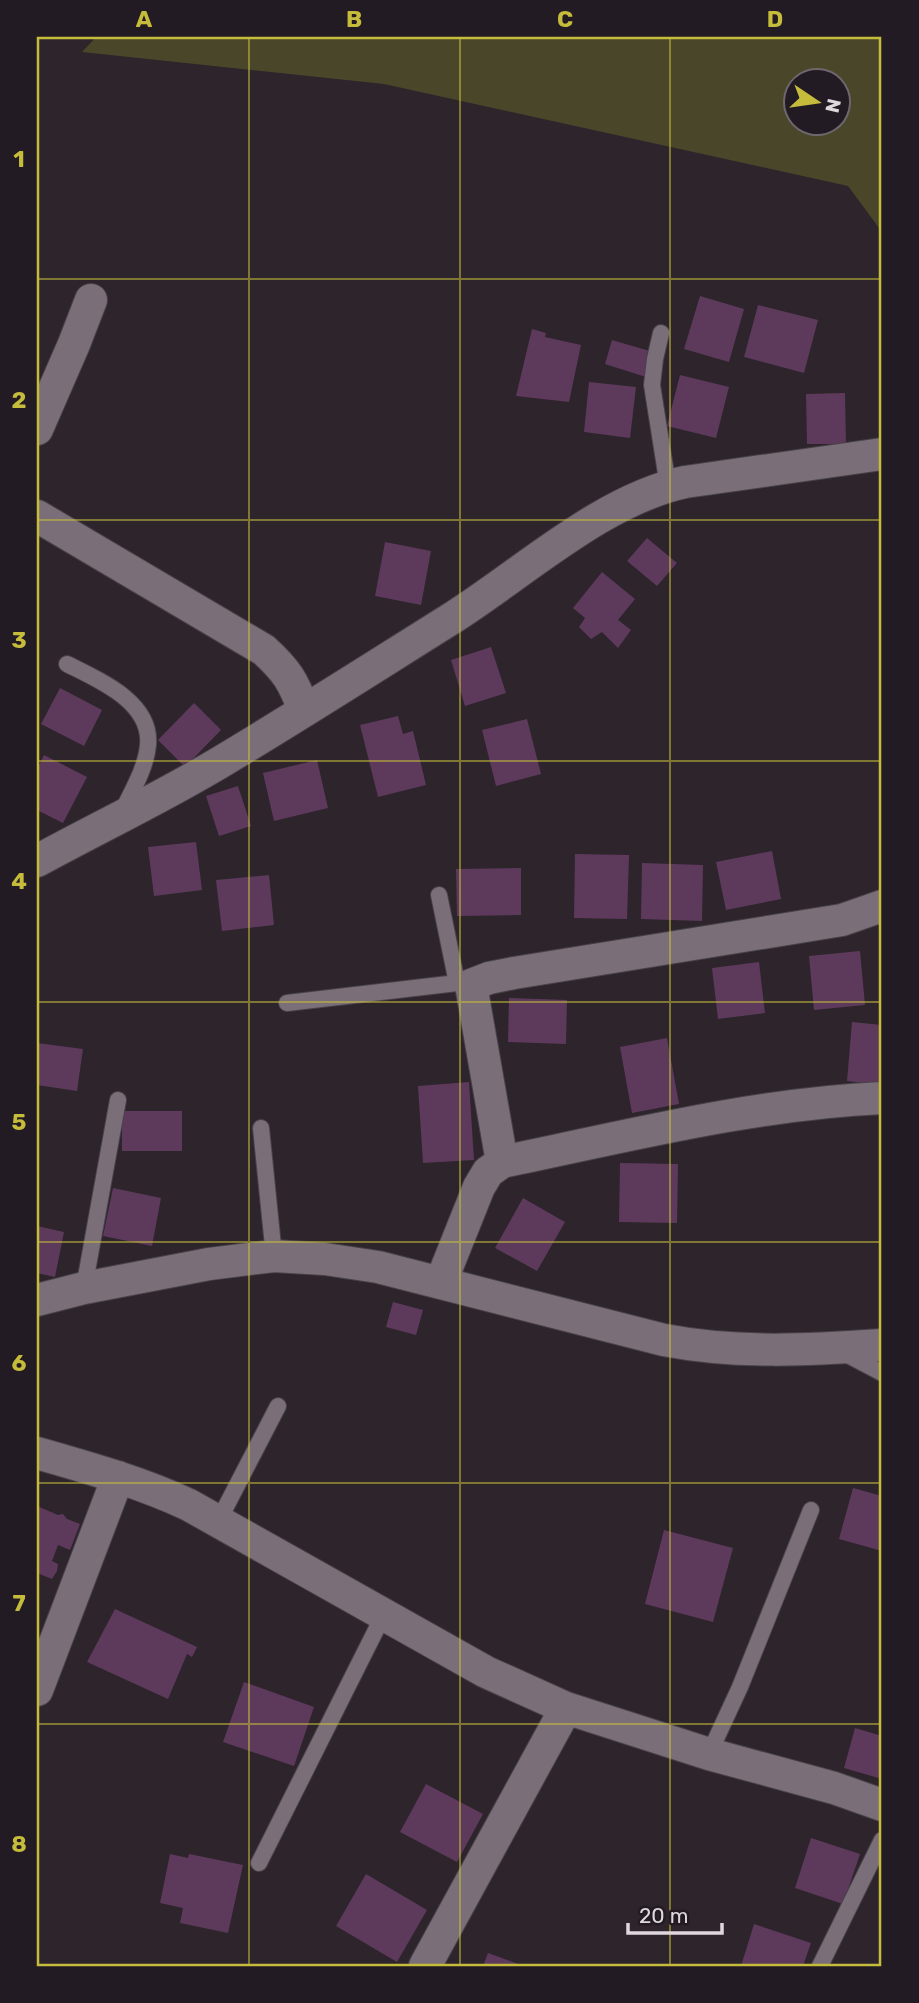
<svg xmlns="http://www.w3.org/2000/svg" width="919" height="2003" font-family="Rubik,sans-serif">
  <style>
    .green { fill: #494629; fill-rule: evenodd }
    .building { fill: #5d3a5c }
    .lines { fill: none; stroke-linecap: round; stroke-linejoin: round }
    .lane-casing { stroke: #494249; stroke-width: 18 }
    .street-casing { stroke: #494249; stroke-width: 34 }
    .lane { stroke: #7a6f79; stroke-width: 16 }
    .street { stroke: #7a6f79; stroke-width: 32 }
    .grid { fill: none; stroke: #c6bc3c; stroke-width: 2; stroke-opacity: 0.55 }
    .neatline { fill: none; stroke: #c6bc3c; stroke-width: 2.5 }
    .grid-label { font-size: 23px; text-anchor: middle; font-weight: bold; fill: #c6bc3c }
  </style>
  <rect width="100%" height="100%" fill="#2d242c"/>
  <!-- green -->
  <path class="green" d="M96,37H882V232L848,186L384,84L82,52ZM796,80H838V122H796Z"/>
  <!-- building -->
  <path class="building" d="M700,296L744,309L729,362L684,349Z
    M758,305L818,320L804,373L744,357Z
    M532,329L546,333L545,337L581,345L569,402L516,396Z
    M612,340L653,352L646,377L605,364Z
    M680,375L729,387L716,438L667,426Z
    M589,382L636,387L630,438L584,432Z
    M845,393L846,444H807L806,394Z
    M647,538L677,563L657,586L627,561Z
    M385,542L431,551L421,605L375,596Z
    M602,572L635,599L618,620L631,630L618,648L602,632L591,639L579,627L585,618L573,608Z
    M491,647L506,693L465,706L451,660Z
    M60,688L102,710L84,746L41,724Z
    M194,703L221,730L185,767L158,740Z
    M398,716L403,734L413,731L426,785L378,797L360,725Z
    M527,719L541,774L496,786L482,730Z
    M44,755L87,777L63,823L37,810V769Z
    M317,760L328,808L274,821L263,773Z
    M238,786L251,826L219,836L206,796Z
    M196,842L202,890L154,896L148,847Z
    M772,851L781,899L726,910L716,862Z
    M575,854L629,855L627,919L574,918Z
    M642,863L703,865L702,921L641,919Z
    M521,868V915L457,916L456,869Z
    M269,875L274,925L222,931L216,880Z
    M860,951L865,1005L814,1010L809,956Z
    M759,962L765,1013L718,1019L712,968Z
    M509,998L567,1000L566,1044L508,1042Z
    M852,1022L882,1025V1085L847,1081Z
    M667,1038L679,1104L632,1113L620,1047Z
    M37,1043L83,1049L77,1091L37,1085Z
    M469,1082L474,1160L423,1163L418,1086Z
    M122,1111H182V1151H122Z
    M620,1163L678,1164L677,1223L619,1222Z
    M113,1188L161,1198L152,1246L103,1236Z
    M523,1198L565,1222L537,1271L495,1248Z
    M37,1226L64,1232L55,1277L37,1273Z
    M393,1302L423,1310L416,1335L386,1327Z
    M853,1488L882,1496V1551L839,1539Z
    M37,1506L58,1515L63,1514L67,1519L80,1524L70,1550L58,1545L52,1561L58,1564L57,1571L52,1579L37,1573Z
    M664,1530L733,1548L713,1622L645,1604Z
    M115,1609L197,1647L192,1657L187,1654L168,1699L87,1662Z
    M244,1682L314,1707L294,1766L223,1742Z
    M855,1728L882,1736V1779L844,1768Z
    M426,1784L483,1814L457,1862L400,1832Z
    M811,1838L860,1854L843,1904L795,1888Z
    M170,1854L188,1858L189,1854L243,1865L228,1933L180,1923L183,1908L160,1903Z
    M366,1874L427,1910L397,1962L336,1926Z
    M754,1924L811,1943L803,1966H741Z
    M488,1953L524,1966H483Z"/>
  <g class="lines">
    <defs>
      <path id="lane" d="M661,333L655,359L652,385L668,486
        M67,664C99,680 152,702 148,745C146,768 132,791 122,812
        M439,895L457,983L466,984
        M287,1003L457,983
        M261,1128L274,1256
        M84,1288L118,1100
        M844,1353L882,1373
        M219,1520L278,1406
        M709,1754L740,1687L811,1510
        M259,1863L384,1614
        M820,1966L882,1840"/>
      <path id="street" d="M37,429L74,344L91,300
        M37,516L264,650C287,671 293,681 304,710
        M37,861C99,827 163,797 224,760C299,715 374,667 449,620C521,575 601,500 685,482L882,454
        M502,1162C628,1136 753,1104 882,1098
        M441,1282L479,1187L488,1172L502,1162L471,985L489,978L514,973L842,920L882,906
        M37,1300L84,1288L209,1264L274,1256L325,1259L378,1267L664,1340C737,1354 809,1350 882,1345
        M37,1453C89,1468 140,1482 189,1505L486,1672L566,1708L709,1754L834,1788L882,1805
        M37,1690L118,1477
        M425,1966L566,1708"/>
    </defs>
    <!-- lane casing -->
    <use href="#lane" class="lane-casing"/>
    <!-- street casing -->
    <use href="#street" class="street-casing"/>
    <!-- lane -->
    <use href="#lane" class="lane"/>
    <!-- street -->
    <use href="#street" class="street"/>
  </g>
  <!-- grid -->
  <path class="grid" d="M249,37V1966M460,37V1966M670,37V1966M37,279H882M37,520H882M37,761H882M37,1002H882M37,1242H882M37,1483H882M37,1724H882"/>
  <!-- border -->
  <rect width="919" height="2003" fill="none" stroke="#231b23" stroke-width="77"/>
  <!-- north arrow -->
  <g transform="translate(817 102) rotate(103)"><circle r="33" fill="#231b23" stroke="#6e676d" stroke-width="2"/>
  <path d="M0-5L12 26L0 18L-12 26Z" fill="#c6bc3c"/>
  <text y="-10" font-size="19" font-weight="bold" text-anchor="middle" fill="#ded8dd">N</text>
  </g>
  <!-- scale -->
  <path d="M628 1923v10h94v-10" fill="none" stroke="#ded8dd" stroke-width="3.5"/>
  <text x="639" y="1923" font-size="21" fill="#ded8dd" stroke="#231b23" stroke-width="5" paint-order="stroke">20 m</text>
  <rect x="38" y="38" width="842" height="1927" class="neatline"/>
  <g class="grid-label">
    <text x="144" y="27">A</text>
    <text x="354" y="27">B</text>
    <text x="565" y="27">C</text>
    <text x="775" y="27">D</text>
    <text x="19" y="167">1</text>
    <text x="19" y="408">2</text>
    <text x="19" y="648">3</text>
    <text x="19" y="889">4</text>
    <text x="19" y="1130">5</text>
    <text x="19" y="1371">6</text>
    <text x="19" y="1611">7</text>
    <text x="19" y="1852">8</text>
  </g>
</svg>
